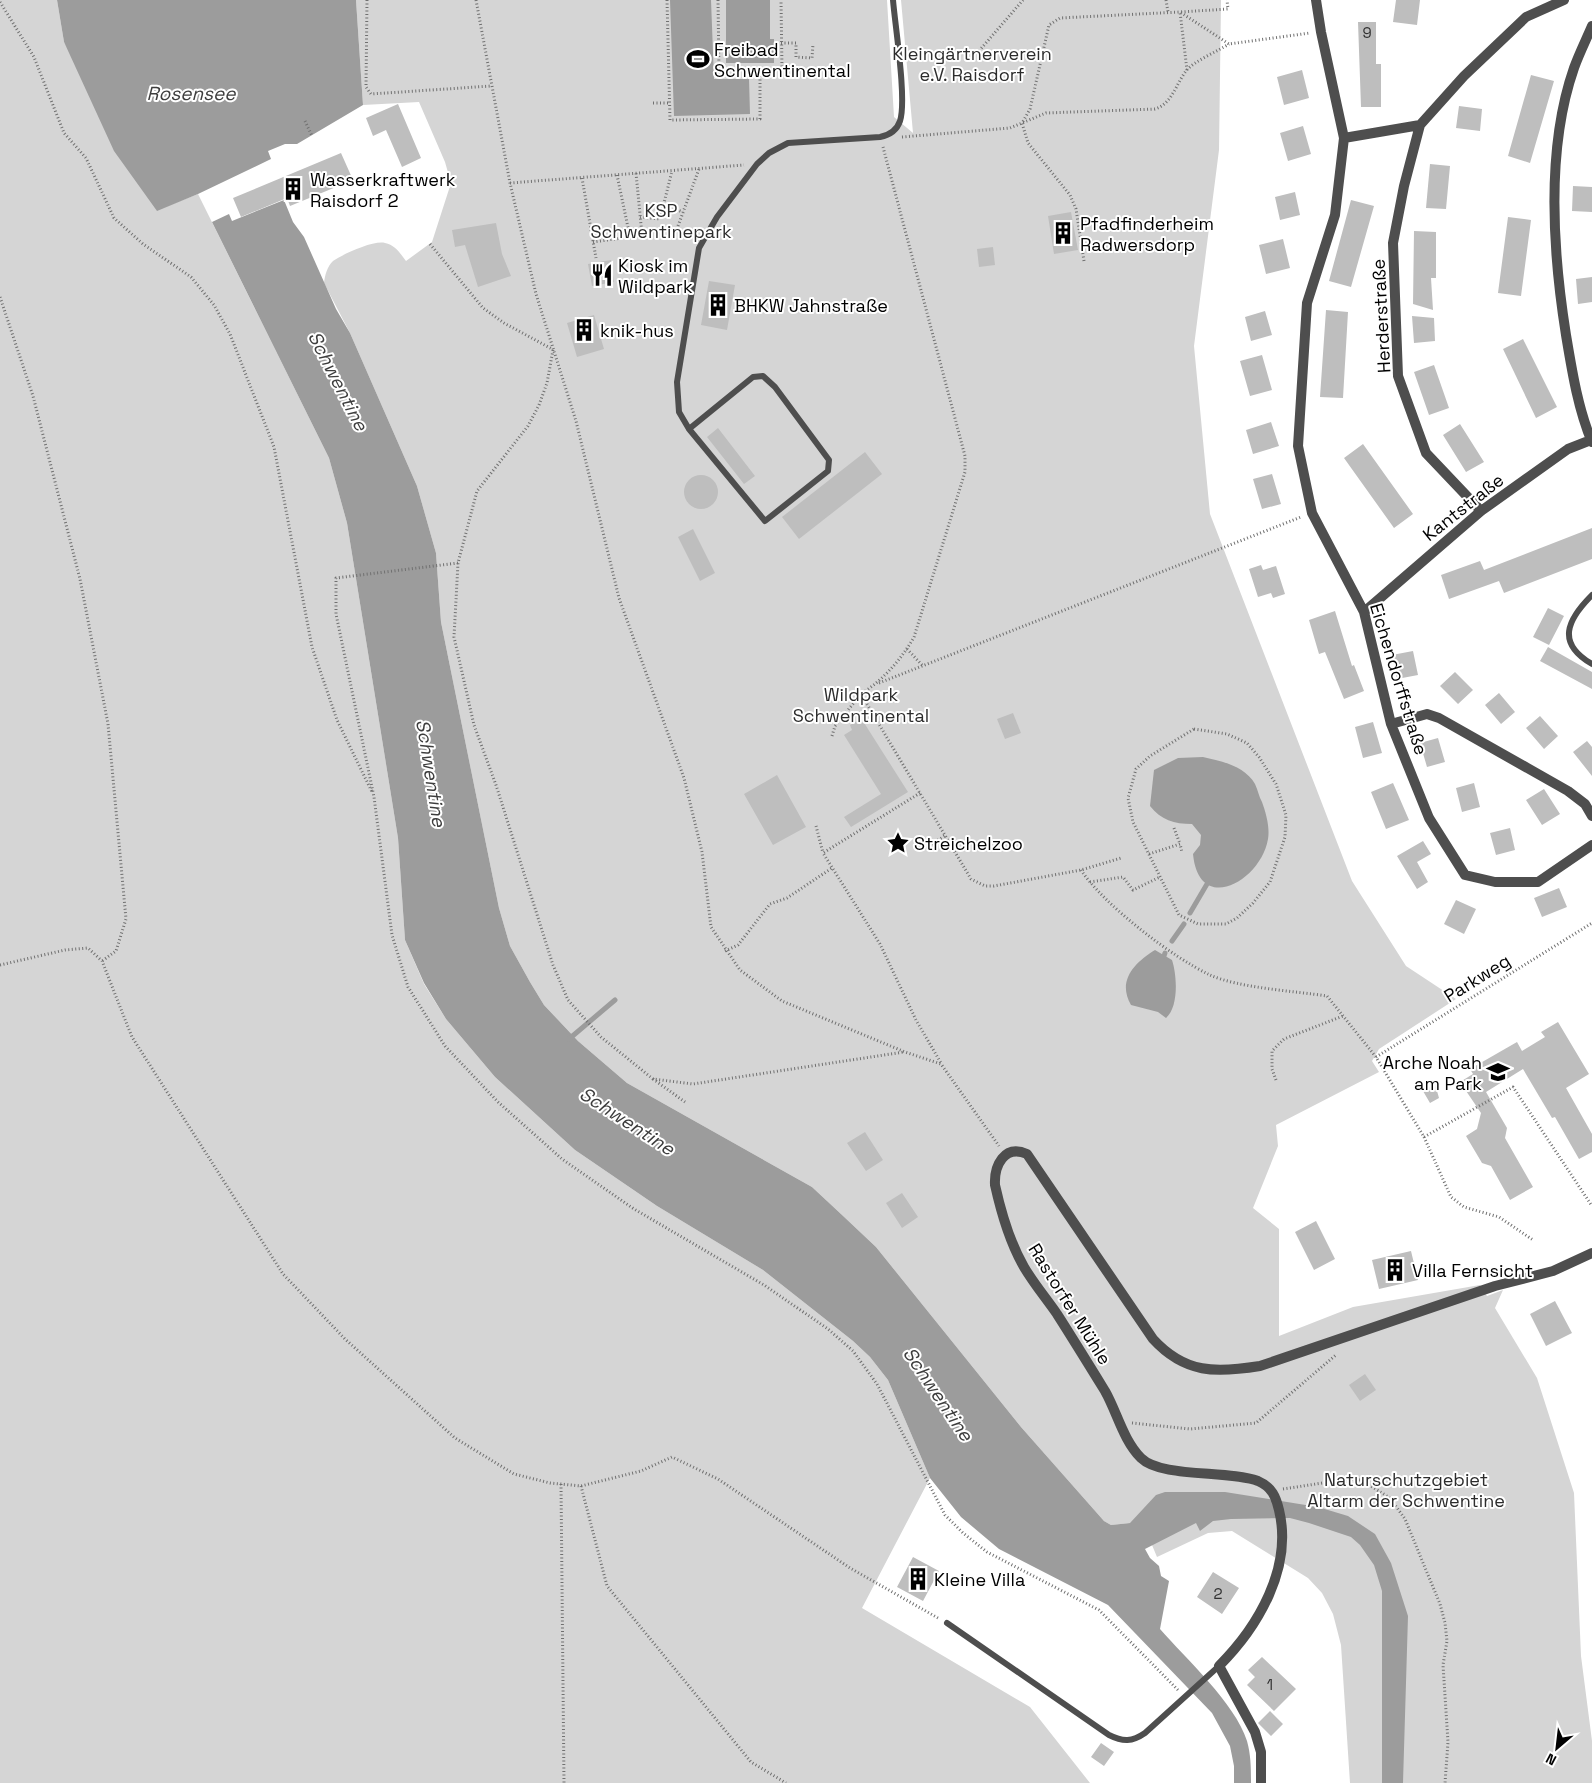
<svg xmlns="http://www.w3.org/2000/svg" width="1592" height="1783" font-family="'Space Grotesk',sans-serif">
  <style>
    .green { fill: #d5d5d5 }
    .water { fill: #9c9c9c }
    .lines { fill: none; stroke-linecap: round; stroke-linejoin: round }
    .stream { stroke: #9c9c9c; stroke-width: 5 }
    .building { fill: #bebebe }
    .path { stroke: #707070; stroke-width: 3; stroke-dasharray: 1 2.5; stroke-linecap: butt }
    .service { stroke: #4e4e4e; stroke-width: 6 }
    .minor { stroke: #4e4e4e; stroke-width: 10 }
    .labels { text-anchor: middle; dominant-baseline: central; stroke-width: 4; stroke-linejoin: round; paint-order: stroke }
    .number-label { font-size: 15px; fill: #303030 }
    .poi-label { font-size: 18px; fill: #000; stroke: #fff; text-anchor: start }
    .park-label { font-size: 18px; fill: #2c2c2c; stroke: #fff }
    .street-label { font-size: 18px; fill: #000; stroke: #fff }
    .water-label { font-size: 19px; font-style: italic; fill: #3d3d3d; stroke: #fff }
  </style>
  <rect width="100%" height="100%" fill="#fff"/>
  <!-- green -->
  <path class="green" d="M0,0H57L64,42L157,210L198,194L329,458L347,523L398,838L405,940L424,984L446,1019L495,1077L575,1150L657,1206L763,1270L853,1341L870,1357L888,1380L930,1478L862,1608L1030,1707L1090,1783H0Z
    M356,0H887L894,117L913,133L901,0H1221L1219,150L1194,346L1210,514L1352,881L1406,966L1456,999L1379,1049L1372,1061L1379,1072L1276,1125L1278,1146L1253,1208L1279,1229V1336L1353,1307L1480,1285L1487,1296L1503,1290L1495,1308L1537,1378L1574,1493L1581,1656L1592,1741V1783H1350L1341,1645L1333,1614L1322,1593L1308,1578L1232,1531L1208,1533L1157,1557L1152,1545L1130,1523L1111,1525L1104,1521L1021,1427L876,1247L841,1214L812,1187L627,1083L578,1041L544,1005L530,982L510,946L499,908L441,622L436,553L417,486L350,333L324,283C325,275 327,267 333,261C343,254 374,240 385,243C395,245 400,253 406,261L432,242L451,183L445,162L419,102L363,105Z"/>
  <!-- water -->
  <path class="water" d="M57,0H356L363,105L297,144H285L268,151L271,159L198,194L157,211L114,151L64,42Z
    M670,0H711L714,79H749L750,114L674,116Z
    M726,0H770V39H774V63H726Z
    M284,200L293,222L304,237L336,309L350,333L417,486L436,553L441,622L499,908L510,946L530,982L544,1005L578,1041L627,1083L812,1187L841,1214L876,1247L1021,1427L1104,1521L1111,1525L1130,1523L1156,1495L1165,1492H1225L1318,1507L1348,1516L1375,1534L1391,1563L1408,1616L1403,1783H1382V1591L1374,1565L1360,1545L1351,1537L1309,1523L1290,1518L1231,1519L1213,1521L1200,1531L1196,1523L1145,1549L1150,1558L1159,1566L1161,1576L1169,1581L1160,1629C1186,1659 1235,1703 1247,1741C1251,1755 1251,1769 1251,1783H1234V1766L1230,1746L1212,1713L1108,1605L999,1549L961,1517L930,1478L888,1380L870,1357L853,1341L763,1270L657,1206L575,1150L495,1077L446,1019L424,983L405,940L398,838L347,523L329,458L212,222L229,214L232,221Z
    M1203,757C1221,761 1245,766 1255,784C1258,790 1259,797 1262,802C1266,813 1270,827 1268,839C1261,881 1199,916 1193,854L1200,845L1201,835L1192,824C1174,824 1161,820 1150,806L1154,770L1178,758Z
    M1155,950L1172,960C1177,975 1179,1007 1166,1018L1158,1012L1131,1005C1117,981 1134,963 1155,950Z"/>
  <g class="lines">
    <!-- stream -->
    <path class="stream" d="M1190,913L1207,884
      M1172,941L1184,924
      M1164,956L1165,953
      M569,1039L615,1000"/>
  </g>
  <!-- building -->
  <path class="building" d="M1396,0H1420L1417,25L1393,22Z
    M1358,22H1376V64H1381V107H1361Z
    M1302,70L1309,98L1284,105L1277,77Z
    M1531,75L1554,81L1530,163L1508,156Z
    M398,104L421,158L402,167L386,130L373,136L366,118Z
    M1459,106L1482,109L1480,131L1456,128Z
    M1303,126L1311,154L1288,161L1280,133Z
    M341,153L353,180L290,206L287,198L241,217L233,198Z
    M1430,164L1450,166L1446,209L1426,208Z
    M1573,186L1592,187V212L1572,211Z
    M1295,192L1300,215L1280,220L1275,197Z
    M1351,200L1374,206L1351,287L1329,281Z
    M1071,212L1078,250L1054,254L1048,216Z
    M1508,217L1531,220L1521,296L1498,293Z
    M496,223L502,254L511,276L478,287L465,245L455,247L452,230Z
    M1414,231L1436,232V278H1431L1433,310L1413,304Z
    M1283,239L1290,268L1266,274L1259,245Z
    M993,247L995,265L979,267L977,249Z
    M611,260L614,282L592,286L588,264Z
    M1592,277V302L1578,304L1576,279Z
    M709,281L735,285L727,330L701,325Z
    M1326,310L1348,312L1343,398L1320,397Z
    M1265,311L1272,335L1251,341L1245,317Z
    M594,315L604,349L577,357L567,323Z
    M1412,316L1434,318L1435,341L1414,343Z
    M1523,339L1557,407L1536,418L1503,349Z
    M1262,355L1272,390L1250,396L1240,361Z
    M1434,365L1449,408L1429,415L1414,372Z
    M1271,422L1279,446L1253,454L1246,430Z
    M1460,424L1484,462L1466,472L1443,435Z
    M718,428L755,476L744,484L707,437Z
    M1363,444L1413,514L1394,528L1344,458Z
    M865,452L882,474L799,539L782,517Z
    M1272,474L1281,504L1262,509L1253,479Z
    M684 492a17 17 0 1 1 34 0a17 17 0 1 1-34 0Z
    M1592,528V559L1504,593L1499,581L1449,599L1441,575L1480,561L1484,570Z
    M693,529L715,573L700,581L678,537Z
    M1261,565L1263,570L1276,566L1285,594L1273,598L1271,593L1258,597L1249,569Z
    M1548,608L1564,616L1549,645L1533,637Z
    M1335,611L1352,666L1354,665L1364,691L1344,699L1325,652L1319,654L1309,620Z
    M1548,647L1592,672V689L1540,661Z
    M1413,651L1418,675L1397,679L1392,655Z
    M1455,672L1473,690L1458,704L1440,686Z
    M1499,693L1515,712L1501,724L1485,705Z
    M1013,713L1021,733L1005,739L997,719Z
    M1540,716L1558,736L1544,749L1526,728Z
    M861,718L908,792L851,827L844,817L881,794L844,735L852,730L850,725Z
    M1373,722L1382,753L1363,758L1355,727Z
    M1438,738L1445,762L1427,767L1420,743Z
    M1587,741L1592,747V776L1573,752Z
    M777,775L806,827L773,845L744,794Z
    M1393,783L1409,820L1386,829L1371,792Z
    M1474,783L1480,807L1462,812L1456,788Z
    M1544,789L1560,814L1542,825L1526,800Z
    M1510,828L1515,850L1496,855L1490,833Z
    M1423,841L1431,854L1417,862L1428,882L1417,889L1397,856Z
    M1559,888L1567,907L1542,917L1534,898Z
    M1456,900L1476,909L1464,934L1444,924Z
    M1558,1022L1589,1074L1566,1088L1592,1134V1152L1579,1159L1555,1117L1552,1118L1523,1069L1486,1092L1507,1128L1505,1138L1533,1187L1510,1200L1491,1166L1482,1163L1466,1136L1477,1129L1481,1113L1460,1082L1473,1074L1470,1069L1517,1042L1522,1051L1545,1037L1541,1032Z
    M1435,1084L1439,1098L1430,1103L1423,1091Z
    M865,1132L883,1160L866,1171L847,1143Z
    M902,1193L918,1217L902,1228L886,1203Z
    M1316,1221L1335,1259L1314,1270L1295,1232Z
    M1411,1251L1418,1280L1379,1289L1372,1260Z
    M1555,1301L1572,1333L1546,1346L1530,1314Z
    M1365,1374L1376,1390L1360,1401L1349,1385Z
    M913,1557L939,1571L923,1601L897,1587Z
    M1213,1572L1239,1588L1222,1614L1197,1597Z
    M1262,1657L1296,1689L1274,1711L1247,1685L1255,1677L1248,1670Z
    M1270,1711L1283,1724L1271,1736L1258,1723Z
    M1101,1743L1114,1752L1104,1766L1091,1757Z"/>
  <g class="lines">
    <!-- path -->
    <path class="path" d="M367,0L366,87L371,94L491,86
      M476,0L510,183L536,294L576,421L619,598L684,778L702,852L711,927L740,970L782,1001L905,1052L941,1064L999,1146
      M667,0L670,120L760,119V69L719,71L718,0
      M1166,0L1168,12
      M0,2L34,57L64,133L86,158L114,218L143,244L191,277L214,305L230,334L274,447L312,647L337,720L372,792
      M781,43H796V57L812,58L813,44
      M979,51L1023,0
      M760,69H782L781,0
      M1187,70L1180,12L1228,9L1227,0
      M653,103H669
      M305,121L312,136
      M902,137L1010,128L1046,113L1155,109C1172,104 1176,84 1186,71C1194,61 1218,51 1229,44
      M883,147L965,456V472L914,637C901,660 883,680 861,694L971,879L985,886H994L1081,870L1121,858
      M617,175L630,237L642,235L636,173
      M582,178L596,258
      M510,183L744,165
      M663,205L683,212
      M640,217L660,219L672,171
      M678,226L699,169
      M593,242L622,238L621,230L628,229
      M430,244L483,308L504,323L552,349
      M1084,261L1076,209L1070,195L1028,143L1022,123L1030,109L1049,25L1060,18L1180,12L1229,44L1310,33
      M0,297L33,396L80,579L108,724L126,919L116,951L102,961
      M553,350L547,383L539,405L528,426L477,491L458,563L454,637L474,725L496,785L553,965L568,1000L601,1037L653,1079L693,1084L904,1052
      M458,563L336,578V614L374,797L392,935L408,987L445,1046L498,1102L562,1159L634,1209L764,1285L828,1329L853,1351L877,1384L945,1515L963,1533L987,1552L1099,1610L1178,1690
      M907,649L923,666
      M879,683L1301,517
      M1194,729L1227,734L1247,743L1259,757L1276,784L1286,815L1285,837L1270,882L1253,903L1237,918L1226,924H1198L1179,915L1133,822L1128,798L1136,769L1150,756Z
      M832,736L835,726L861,694
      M920,793L823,853L880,944L916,1020L941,1063
      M816,826L823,853
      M1174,828L1180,844
      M926,848L946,835
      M1149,854L1180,844L1182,852
      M1081,870C1104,905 1172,957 1210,975C1239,988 1294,991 1327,996L1376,1057L1424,1137L1513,1087L1592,1206
      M1090,882L1123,877L1133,890L1160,877
      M725,951L738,945L770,904L787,898L832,868
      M0,965L65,950L88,948L102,961L132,1037L283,1274L345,1339L455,1438L514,1474L550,1483L581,1486L641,1471L672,1457L718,1479L850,1568L938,1618
      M1376,1057L1592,923
      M653,1079L685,1102
      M1276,1080L1272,1069V1051L1284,1039L1343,1016
      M1424,1137L1451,1197L1464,1207L1499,1217L1533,1240
      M1132,1423L1190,1429L1256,1423L1337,1354
      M561,1484L564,1783
      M581,1486L607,1586L751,1762L786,1783
      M1283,1489L1349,1479L1361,1480L1390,1498L1405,1519L1440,1604L1445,1623L1447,1641L1443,1665L1448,1742L1445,1783"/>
    <!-- service -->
    <path class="service" d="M689,429L753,377L763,376L775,387L829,460L828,471L765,521L689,429L679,412L677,382L699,248L717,217L757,164L769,153L788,143L880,137C890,135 897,130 900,121C907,100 895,25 893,0
      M1592,595C1567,620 1556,643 1592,664
      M947,1623L1109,1735C1123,1742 1132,1742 1145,1733L1219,1666"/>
    <!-- minor -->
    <path class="minor" d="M1316,0L1321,32L1344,138L1335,215L1307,303L1298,446L1312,513L1364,612L1391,724L1429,818L1465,875L1495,882H1538L1592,845
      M1592,26C1586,40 1579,54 1574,68C1546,148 1553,253 1566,335C1572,371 1578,409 1592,442
      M1420,125L1404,186L1393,243L1398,376L1426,453L1481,511
      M1344,138L1420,125L1464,76L1526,17L1564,0
      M1364,612L1481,511L1568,449L1591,440
      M1391,724L1427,714L1439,718L1568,791L1585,804L1592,816
      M1261,1783V1752L1255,1732L1219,1666C1258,1627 1293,1568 1279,1510C1276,1497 1272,1487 1258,1481C1228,1470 1161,1478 1141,1458C1123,1440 1117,1412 1105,1391C1089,1365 1073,1339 1057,1314C1046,1298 1034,1284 1024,1267C1010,1243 1001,1212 995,1185C994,1166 1004,1144 1027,1154L1153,1339C1185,1374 1216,1373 1260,1366L1495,1286L1553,1271L1592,1253"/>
  </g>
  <!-- icons -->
  <defs>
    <symbol id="stadium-bare" viewBox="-9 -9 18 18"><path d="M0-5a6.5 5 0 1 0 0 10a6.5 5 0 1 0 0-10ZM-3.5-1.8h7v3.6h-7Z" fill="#000" stroke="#fff" stroke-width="2.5" paint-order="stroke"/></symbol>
    <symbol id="building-bare" viewBox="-9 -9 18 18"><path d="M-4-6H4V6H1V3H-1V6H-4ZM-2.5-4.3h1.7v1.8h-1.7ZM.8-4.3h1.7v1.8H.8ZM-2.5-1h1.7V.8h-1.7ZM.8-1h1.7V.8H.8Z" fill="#000" stroke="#fff" stroke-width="2.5" paint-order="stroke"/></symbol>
    <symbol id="restaurant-bare" viewBox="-9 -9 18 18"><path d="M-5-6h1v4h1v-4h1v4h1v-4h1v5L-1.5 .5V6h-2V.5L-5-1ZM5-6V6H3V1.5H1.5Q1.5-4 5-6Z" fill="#000" stroke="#fff" stroke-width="2.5" paint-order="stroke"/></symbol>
    <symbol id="sight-bare" viewBox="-9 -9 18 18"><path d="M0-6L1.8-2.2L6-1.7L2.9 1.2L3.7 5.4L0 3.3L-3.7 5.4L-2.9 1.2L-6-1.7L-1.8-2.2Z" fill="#000" stroke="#fff" stroke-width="2.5" paint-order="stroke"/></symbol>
    <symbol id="school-bare" viewBox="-9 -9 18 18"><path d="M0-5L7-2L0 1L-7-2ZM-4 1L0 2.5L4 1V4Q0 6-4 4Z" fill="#000" stroke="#fff" stroke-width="2.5" paint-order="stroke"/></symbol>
  </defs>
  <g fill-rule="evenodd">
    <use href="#stadium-bare" x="682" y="43" width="32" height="32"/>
    <use href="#building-bare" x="277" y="173" width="32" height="32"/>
    <use href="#building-bare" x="1047" y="217" width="32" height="32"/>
    <use href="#restaurant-bare" x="586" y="259" width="32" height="32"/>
    <use href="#building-bare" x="702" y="289" width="32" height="32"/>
    <use href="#building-bare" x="568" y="314" width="32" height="32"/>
    <use href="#sight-bare" x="882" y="827" width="32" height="32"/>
    <use href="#school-bare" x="1482" y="1056" width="32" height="32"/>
    <use href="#building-bare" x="1379" y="1254" width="32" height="32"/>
    <use href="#building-bare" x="902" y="1563" width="32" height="32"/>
  </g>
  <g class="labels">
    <!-- number labels -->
    <g class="number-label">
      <text x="1367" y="32">9</text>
      <text x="1218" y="1593">2</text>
      <text x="1270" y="1684">1</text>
    </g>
    <!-- poi labels -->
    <g class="poi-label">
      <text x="714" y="49">Freibad<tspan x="714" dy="21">Schwentinental</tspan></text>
      <text x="310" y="179">Wasserkraftwerk<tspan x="310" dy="21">Raisdorf 2</tspan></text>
      <text x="1080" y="223">Pfadfinderheim<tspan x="1080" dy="21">Radwersdorp</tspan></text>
      <text x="618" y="265">Kiosk im<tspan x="618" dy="21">Wildpark</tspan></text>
      <text x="734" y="305">BHKW Jahnstraße</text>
      <text x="600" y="330">knik-hus</text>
      <text x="914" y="843">Streichelzoo</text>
      <text x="1482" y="1062" text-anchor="end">Arche Noah<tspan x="1482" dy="21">am Park</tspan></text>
      <text x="1412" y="1270">Villa Fernsicht</text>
      <text x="934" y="1579">Kleine Villa</text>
    </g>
    <!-- park labels -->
    <g class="park-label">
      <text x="972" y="53">Kleingärtnerverein<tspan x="972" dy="21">e.V. Raisdorf</tspan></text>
      <text x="661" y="210">KSP<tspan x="661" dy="21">Schwentinepark</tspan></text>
      <text x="861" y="694">Wildpark<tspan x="861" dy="21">Schwentinental</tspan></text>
      <text x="1406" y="1479">Naturschutzgebiet<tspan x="1406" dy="21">Altarm der Schwentine</tspan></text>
    </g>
    <!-- street labels -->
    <g class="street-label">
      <text transform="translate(1381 316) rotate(-93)">Herderstraße</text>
      <text transform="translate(1463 507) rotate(-38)">Kantstraße</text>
      <text transform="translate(1399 679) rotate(73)">Eichendorffstraße</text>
      <text transform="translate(1477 978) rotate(-32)">Parkweg</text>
      <text transform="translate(1070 1304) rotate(58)">Rastorfer Mühle</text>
    </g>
    <!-- water labels -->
    <g class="water-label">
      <text x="191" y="93">Rosensee</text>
      <text transform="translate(338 381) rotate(63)">Schwentine</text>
      <text transform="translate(431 773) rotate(81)">Schwentine</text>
      <text transform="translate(627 1121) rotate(33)">Schwentine</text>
      <text transform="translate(938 1394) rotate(56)">Schwentine</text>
    </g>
  </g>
  <!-- north arrow -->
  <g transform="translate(1557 1748) rotate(208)" stroke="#ffffff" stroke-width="4" paint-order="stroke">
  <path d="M0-4L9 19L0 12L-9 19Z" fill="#000000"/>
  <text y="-8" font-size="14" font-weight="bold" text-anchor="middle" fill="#000000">N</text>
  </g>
</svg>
